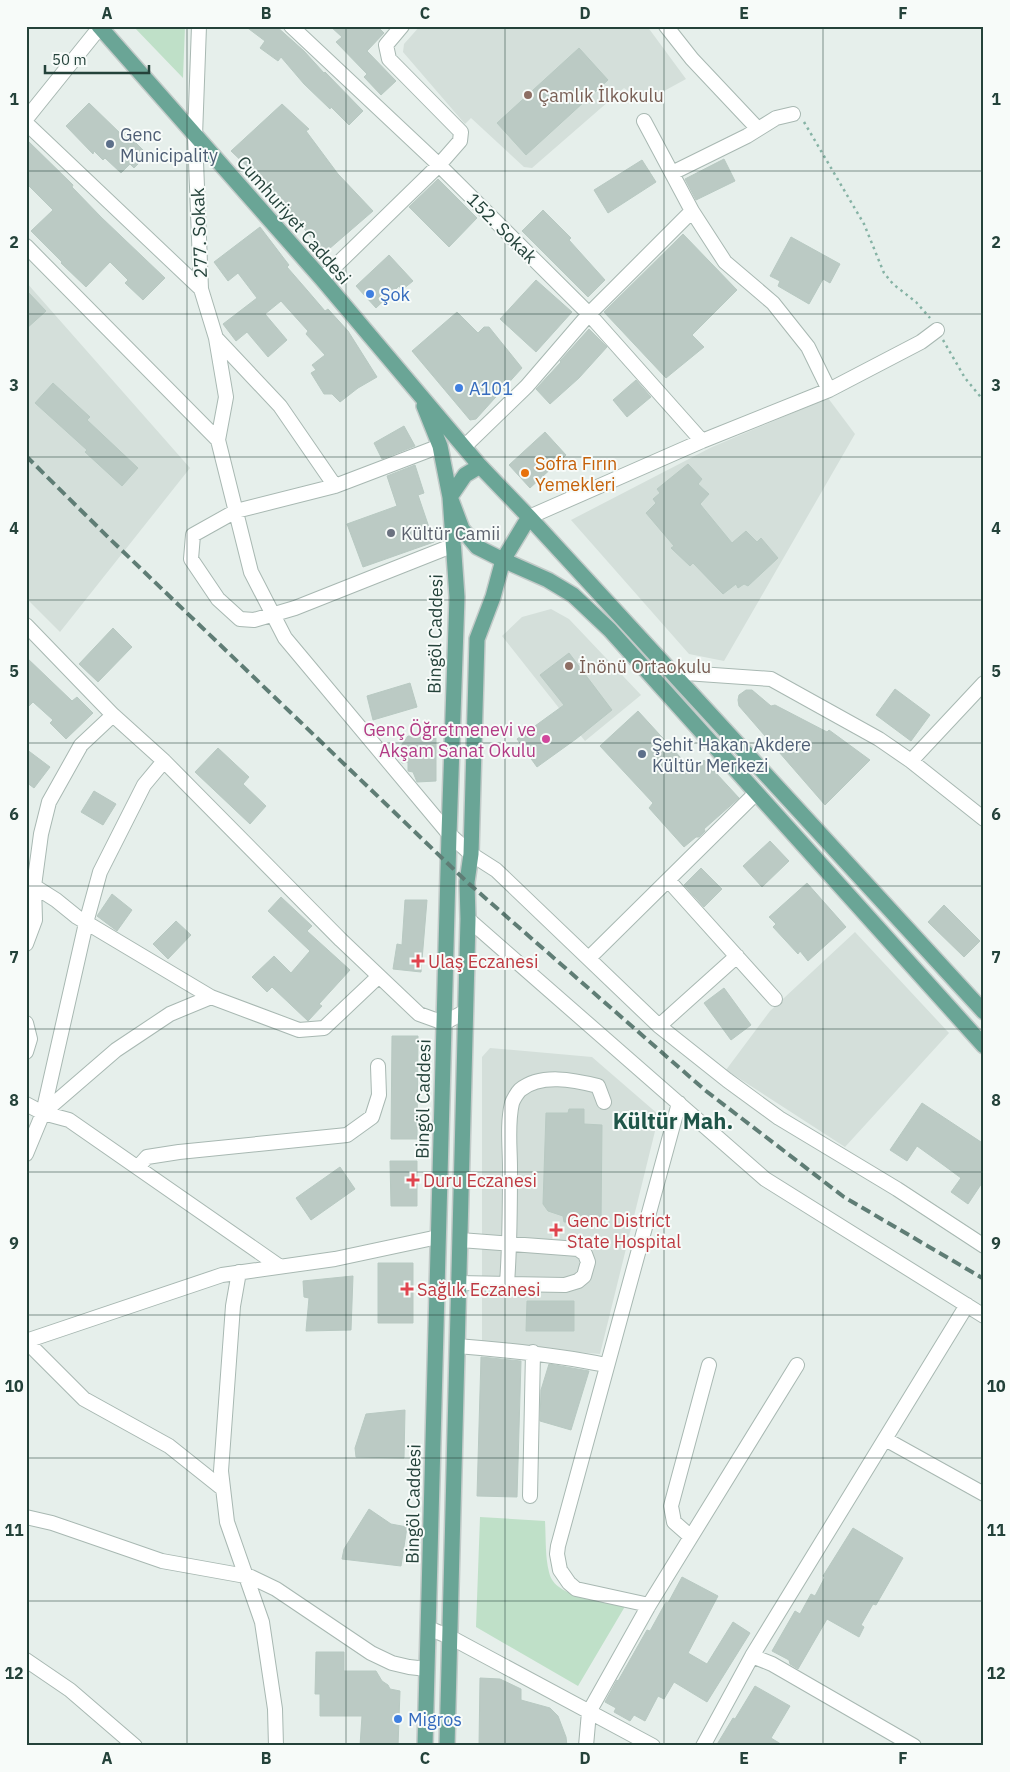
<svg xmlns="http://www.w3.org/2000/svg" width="1010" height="1772" font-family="'IBM Plex Sans',sans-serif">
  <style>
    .built { fill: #d4dfda }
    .green { fill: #bfe0c8 }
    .building { fill: #bbcac4; stroke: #b8c9c2 }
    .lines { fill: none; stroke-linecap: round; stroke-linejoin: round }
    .minor-casing { stroke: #a8b8b2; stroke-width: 16 }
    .major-casing { stroke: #c2cac8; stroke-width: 18 }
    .path { stroke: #86b3a5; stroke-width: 2.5; stroke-dasharray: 2.5 4; stroke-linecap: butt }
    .minor { stroke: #fff; stroke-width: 14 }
    .major { stroke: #6aa596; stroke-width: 15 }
    .rail { stroke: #5f7d75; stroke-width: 4; stroke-dasharray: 10 5; stroke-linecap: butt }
    .grid { fill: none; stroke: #24423a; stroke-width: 1; stroke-opacity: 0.55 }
    .education-dot { fill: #8d6e63; stroke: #f7fbf9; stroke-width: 2 }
    .service-dot { fill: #5c6f8a; stroke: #f7fbf9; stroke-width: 2 }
    .shop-dot { fill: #3f7fe0; stroke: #f7fbf9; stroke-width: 2 }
    .food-dot { fill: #e8710a; stroke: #f7fbf9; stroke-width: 2 }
    .worship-dot { fill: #6b7280; stroke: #f7fbf9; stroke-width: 2 }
    .hotel-dot { fill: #d1479c; stroke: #f7fbf9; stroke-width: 2 }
    .health-dot { fill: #e0444e; stroke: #f7fbf9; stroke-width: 2 }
    .labels { text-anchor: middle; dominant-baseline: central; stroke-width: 4; stroke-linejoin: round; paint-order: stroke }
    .education-label { font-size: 18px; fill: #785e54; stroke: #f7fbf9; text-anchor: start }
    .service-label { font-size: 18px; fill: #4e5e75; stroke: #f7fbf9; text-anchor: start }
    .street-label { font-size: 18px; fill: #24423a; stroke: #f7fbf9 }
    .shop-label { font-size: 18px; fill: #366cbe; stroke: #f7fbf9; text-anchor: start }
    .food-label { font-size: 18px; fill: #c56008; stroke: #f7fbf9; text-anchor: start }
    .worship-label { font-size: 18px; fill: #5b616d; stroke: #f7fbf9; text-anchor: start }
    .hotel-label { font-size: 18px; fill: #b23c85; stroke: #f7fbf9; text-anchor: end }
    .health-label { font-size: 18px; fill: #be3a42; stroke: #f7fbf9; text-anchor: start }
    .district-label { font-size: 22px; font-weight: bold; fill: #1f5548; stroke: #f7fbf9 }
    .neatline { fill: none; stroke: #24423a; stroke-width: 2 }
    .grid-label { font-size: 16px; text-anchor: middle; font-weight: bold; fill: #24423a }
  </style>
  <rect width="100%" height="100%" fill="#e6efeb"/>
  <!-- built -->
  <path class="built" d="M420,26H647L686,79L644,102L624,88L532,168L524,167L471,118L465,124L403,52L404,44Z
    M26,282L190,468L60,632L26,598Z
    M828,398L855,434L724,661L689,654L571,520L712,447Z
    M551,609L569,619L641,695L585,741L502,636L522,617Z
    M855,932L949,1033L845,1147L726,1070L770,1011Z
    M490,1048L592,1057L659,1115L600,1354L482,1344V1057Z"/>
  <!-- green -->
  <path class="green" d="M133,26H185L183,78Z
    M480,1517L545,1521C546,1538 545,1556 549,1572C555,1600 604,1599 627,1603L578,1686L476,1627Z"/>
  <!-- building -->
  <path class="building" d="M245,26H276L304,51L324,73L325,72L363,111L349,125L331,107L330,109L304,84L281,57L278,61L260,48L265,41Z
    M330,26H377L384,33L367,51L396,81L381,95L364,77L367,74L336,42L342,37Z
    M579,48L608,80L526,155L497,123Z
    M89,103L122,135L125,132L143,150L140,153L145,157L134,168L130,164L121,173L105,158L103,160L94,151L93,154L66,126Z
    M282,104L309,129L306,131L338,174L373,211L329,249L325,251L320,249L291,212L288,214L254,171L253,172L231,151Z
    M26,139L73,185L72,187L101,217L165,278L143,300L125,283L128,280L110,262L86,287L61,263L62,262L31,231L53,210L26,183Z
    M724,159L735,181L696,200L685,179Z
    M642,160L656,182L608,213L594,190Z
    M438,179L477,218L449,247L409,207Z
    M543,210L571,238L569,240L605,280L588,297L522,231Z
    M260,227L289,265L287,267L307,290L325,311L328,309L348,331L377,377L358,388L340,402L332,394H324L311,373L316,370L312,365L325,355L306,334L308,331L281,301L265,314L287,340L268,357L247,332L236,341L223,324L257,298L238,273L228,281L214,262Z
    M683,234L737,290L692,335L704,347L666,378L604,312Z
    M791,237L840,264L830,283L823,279L809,304L778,286L780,281L770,276Z
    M389,255L413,281L402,290L399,286L376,308L356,286Z
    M536,280L572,312L536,352L500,319Z
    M26,290L46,311L26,329Z
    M457,312L478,333L484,327H489L522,368L476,419L470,420L412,351Z
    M589,329L607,347L579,378L550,404L536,389L561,362L560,361Z
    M636,380L651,397L627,417L613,400Z
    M53,383L90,417L87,420L138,468L122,486L85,452L87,450L35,403Z
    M404,426L415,446L382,459L374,443Z
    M545,432L566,455L530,488L509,465Z
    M688,464L702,479L698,484L709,494L700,504L732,543L746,531L757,542L761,538L778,558L748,586L744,584L738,588L736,584L723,594L693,563L690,566L671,548L674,546L646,513L656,503L653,499L660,493L657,489Z
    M415,465L424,493L418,495L434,542L363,567L347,524L397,506L387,476Z
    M113,628L132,647L98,682L79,664Z
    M569,653L612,710L576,739L537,767L517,739L564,705L540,675Z
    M26,657L72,701L77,697L93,713L66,739L50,723L53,720L33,702L26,709Z
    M410,683L417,707L373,720L367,696Z
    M895,689L930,715L911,741L876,715Z
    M746,690H752L771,706L775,705L827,732L829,730L870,760L825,805L739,706L738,700L739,695Z
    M638,711L692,770L704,760L739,798L704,829L705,831L699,837H696L684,847L649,808L653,803L600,746Z
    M408,736L436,738V781L417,782L413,772L408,771V762L402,763V744Z
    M218,748L249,777L243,784L266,806L250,824L195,772Z
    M26,749L50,767L34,788L26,782Z
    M94,791L116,804L103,825L81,812Z
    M770,841L789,861L762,887L743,866Z
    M701,868L722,889L704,907L684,885Z
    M807,883L846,927L808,961L800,951L798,954L773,927L776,924L769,917Z
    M112,894L132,910L117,931L97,916Z
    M281,897L312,926L307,931L350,970L319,1004L322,1006L308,1021L272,987L267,992L252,977L274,956L291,973L310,951L268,911Z
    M405,900H427L421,972L393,969L397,944L402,945Z
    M944,905L980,941L964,957L928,922Z
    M176,921L191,935L168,959L153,944Z
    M724,988L751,1025L731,1040L704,1003Z
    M392,1036H418L417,1139H391Z
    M922,1103L984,1144V1180L968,1204L951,1192L961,1178L942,1164L917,1146L907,1161L890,1150Z
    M569,1109H584V1124L602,1125L601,1222H564L563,1216L548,1211L543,1204L546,1113H568Z
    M390,1161H417V1206H391Z
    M340,1167L355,1189L311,1220L296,1198Z
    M378,1263H413V1323H378Z
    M353,1276L351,1330L306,1331L309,1298L304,1297L303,1281Z
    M527,1301H574V1331H526Z
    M481,1357L521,1361L517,1497L477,1496Z
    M549,1364L589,1371L571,1430L540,1421L541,1390Z
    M405,1410L404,1458L356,1457L355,1448L366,1414Z
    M369,1509L391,1524L407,1527L401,1566L342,1559L344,1549Z
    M853,1528L903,1558L876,1605L873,1604L861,1625L864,1627L859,1637L827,1619L798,1669L790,1664L789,1660L772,1651L795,1611L800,1614L811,1594L815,1596L825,1577L823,1576Z
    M682,1577L718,1596L688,1653L707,1664L733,1622L750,1633L707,1702L674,1682L664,1699L658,1696L645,1721L634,1715L630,1721L614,1712L616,1708L605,1702L617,1680L618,1681L647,1630L650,1631L666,1602L668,1603Z
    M316,1652H344V1671H376L382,1681L388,1685L390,1689L400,1691L398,1746H360L362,1716H320V1694H315Z
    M480,1678L500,1679L521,1689V1700L550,1708L558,1716L566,1737L567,1746H479Z
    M755,1686L790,1706L771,1738L784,1746H716L733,1718L735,1719Z"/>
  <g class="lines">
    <defs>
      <path id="minor" d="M199,26L195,136L201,289
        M291,26L439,165L589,314L702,441
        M666,26L692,59L758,129
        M26,119L100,27
        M644,121L692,211L725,262L773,303L808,347L829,390
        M26,123L201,289L216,338L226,397L218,440L251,572L285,638L449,834L471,854L496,870L659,1026L727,1080L779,1118L897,1189L984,1246
        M672,173L747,136L776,118L793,114
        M26,246L218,440
        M322,279L439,165L460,141L461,132L389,59L386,45L402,26
        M216,338L280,406L335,486
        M440,446L335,486L236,511L193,535L191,559L218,599L240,619L254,620L295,608L454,545
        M464,447L527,386L589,314L692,211
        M529,517L702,441L829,390L921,342L937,330
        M26,625L113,715L164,761L341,940L419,1014L444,1023L466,1011
        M671,672L771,679L879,739L911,761L984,819
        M911,761L984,683
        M668,880L775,999
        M26,881L56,900L77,917L211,997L299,1030L324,1028L379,976
        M468,919L765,1179L984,1316
        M26,944L35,920L34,886L41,834L49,802L81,745L113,715
        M589,958L756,793
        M26,1023L30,1039L26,1052
        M659,1026L737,956
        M26,1104L43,1113L69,1120L279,1266
        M43,1113L116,1050L170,1014L211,997
        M26,1154L43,1113L86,923L100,872L144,785L164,761
        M138,1167L147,1157L179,1152L347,1135L372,1117L379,1095L378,1066
        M239,1272L233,1306L221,1471L227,1522L262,1622L275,1709L276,1746
        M459,1283L565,1285L578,1281L584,1276L588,1262L585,1254L578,1249L460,1240
        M507,1283C510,1244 510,1206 510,1168C510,1147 507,1124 512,1103C513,1100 517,1093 520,1090C541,1073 574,1080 598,1086L604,1102
        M26,1341L222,1275L335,1259L438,1237
        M26,1341L84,1399L169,1446L223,1489
        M457,1346C508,1350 557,1355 606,1365
        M885,1439L984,1494
        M530,1496L533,1352
        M26,1517L52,1523L162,1561L251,1577L276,1589L371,1653L392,1663L409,1667L427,1669
        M691,1537L674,1522L671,1506L709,1365
        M649,1605L576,1589L569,1583L560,1570L557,1554L558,1546L679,1103
        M428,1628L450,1637L653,1746
        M752,1656L772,1664L914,1746
        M26,1660L70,1690L135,1746
        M586,1746L589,1712L649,1605L797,1365
        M703,1746L752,1656L967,1305"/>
      <path id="major" d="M99,26L322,279L480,466L529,517L984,1012
        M424,406L440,446L450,497L462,529L477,547L503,560L548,580L573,595L610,630L984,1046
        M425,1746L449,834L457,597L450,497L465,475L480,466
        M447,1746L468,919L467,882L471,854L477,639L493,597L503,560L529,517"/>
    </defs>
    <!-- minor casing -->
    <use href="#minor" class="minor-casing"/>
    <!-- major casing -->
    <use href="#major" class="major-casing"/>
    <!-- path -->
    <path class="path" d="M804,122L864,224L884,273L893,284L916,302L930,318
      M943,340L965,378L984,401"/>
    <!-- minor -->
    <use href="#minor" class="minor"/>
    <!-- major -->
    <use href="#major" class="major"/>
    <!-- rail -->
    <path class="rail" d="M26,456L111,540L467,882L706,1091L844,1197L984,1279"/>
  </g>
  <!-- grid -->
  <path class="grid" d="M187,26V1746M346,26V1746M505,26V1746M664,26V1746M823,26V1746M26,171H984M26,314H984M26,457H984M26,600H984M26,743H984M26,886H984M26,1029H984M26,1172H984M26,1315H984M26,1458H984M26,1601H984"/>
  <!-- markers -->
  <g class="education-dot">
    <circle cx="528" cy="95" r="5"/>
    <circle cx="569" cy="666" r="5"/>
  </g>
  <g class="service-dot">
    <circle cx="110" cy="144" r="5"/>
    <circle cx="642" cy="754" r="5"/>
  </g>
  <g class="shop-dot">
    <circle cx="370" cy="294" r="5"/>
    <circle cx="459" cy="388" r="5"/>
    <circle cx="398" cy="1719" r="5"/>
  </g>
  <circle class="food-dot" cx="525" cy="473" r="5"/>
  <circle class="worship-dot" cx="391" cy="533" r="5"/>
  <circle class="hotel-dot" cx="546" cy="739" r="5"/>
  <g class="health-dot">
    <path d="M415.5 953.5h5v5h5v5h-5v5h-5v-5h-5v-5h5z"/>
    <path d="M410.5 1172.5h5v5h5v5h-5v5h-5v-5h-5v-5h5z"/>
    <path d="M553.5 1222.5h5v5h5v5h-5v5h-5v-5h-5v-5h5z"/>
    <path d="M404.5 1281.5h5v5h5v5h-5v5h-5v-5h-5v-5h5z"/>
  </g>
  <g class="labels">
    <!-- education labels -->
    <g class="education-label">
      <text x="538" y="95">Çamlık İlkokulu</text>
      <text x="579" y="666">İnönü Ortaokulu</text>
    </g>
    <!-- service labels -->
    <g class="service-label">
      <text x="120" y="134">Genc<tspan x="120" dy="21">Municipality</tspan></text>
      <text x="652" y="744">Şehit Hakan Akdere<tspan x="652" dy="21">Kültür Merkezi</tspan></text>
    </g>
    <!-- street labels -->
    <g class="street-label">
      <text transform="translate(294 220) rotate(49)">Cumhuriyet Caddesi</text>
      <text transform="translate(502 228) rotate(45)">152. Sokak</text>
      <text transform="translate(199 233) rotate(-92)">277. Sokak</text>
      <text transform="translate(435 634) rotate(-89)">Bingöl Caddesi</text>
      <text transform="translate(423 1099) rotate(-89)">Bingöl Caddesi</text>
      <text transform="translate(413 1504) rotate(-89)">Bingöl Caddesi</text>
    </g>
    <!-- shop labels -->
    <g class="shop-label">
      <text x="380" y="294">Şok</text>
      <text x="469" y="388">A101</text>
      <text x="408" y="1719">Migros</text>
    </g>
    <!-- food labels -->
    <g class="food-label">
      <text x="535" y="463">Sofra Fırın<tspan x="535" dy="21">Yemekleri</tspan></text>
    </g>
    <!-- worship labels -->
    <g class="worship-label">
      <text x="401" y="533">Kültür Camii</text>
    </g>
    <!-- hotel labels -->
    <g class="hotel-label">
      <text x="536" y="729">Genç Öğretmenevi ve<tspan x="536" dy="21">Akşam Sanat Okulu</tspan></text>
    </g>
    <!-- health labels -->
    <g class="health-label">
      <text x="428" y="961">Ulaş Eczanesi</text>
      <text x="423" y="1180">Duru Eczanesi</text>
      <text x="567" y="1220">Genc District<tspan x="567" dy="21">State Hospital</tspan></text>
      <text x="417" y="1289">Sağlık Eczanesi</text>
    </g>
    <!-- district labels -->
    <g class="district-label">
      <text x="673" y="1120">Kültür Mah.</text>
    </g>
  </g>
  <!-- border -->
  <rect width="1010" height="1772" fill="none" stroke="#f7fbf9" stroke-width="55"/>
  <!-- scale -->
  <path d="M45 65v8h104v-8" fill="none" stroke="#24423a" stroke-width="2.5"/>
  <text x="52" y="65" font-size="15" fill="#24423a" stroke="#f7fbf9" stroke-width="4" paint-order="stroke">50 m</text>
  <rect x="28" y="28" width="954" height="1716" class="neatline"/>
  <g class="grid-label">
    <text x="107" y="19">A</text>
    <text x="266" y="19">B</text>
    <text x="425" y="19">C</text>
    <text x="585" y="19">D</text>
    <text x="744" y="19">E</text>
    <text x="903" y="19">F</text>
    <text x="14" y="105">1</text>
    <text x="996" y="105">1</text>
    <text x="14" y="248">2</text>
    <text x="996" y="248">2</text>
    <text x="14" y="391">3</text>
    <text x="996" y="391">3</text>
    <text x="14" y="534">4</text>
    <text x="996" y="534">4</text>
    <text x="14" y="677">5</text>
    <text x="996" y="677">5</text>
    <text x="14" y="820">6</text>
    <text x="996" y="820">6</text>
    <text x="14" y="963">7</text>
    <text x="996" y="963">7</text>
    <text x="14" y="1106">8</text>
    <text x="996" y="1106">8</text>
    <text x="14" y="1249">9</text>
    <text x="996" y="1249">9</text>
    <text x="14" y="1392">10</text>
    <text x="996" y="1392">10</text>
    <text x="14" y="1536">11</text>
    <text x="996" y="1536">11</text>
    <text x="14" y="1679">12</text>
    <text x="996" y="1679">12</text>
    <text x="107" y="1764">A</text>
    <text x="266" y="1764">B</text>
    <text x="425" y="1764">C</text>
    <text x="585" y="1764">D</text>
    <text x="744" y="1764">E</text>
    <text x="903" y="1764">F</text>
  </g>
</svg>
